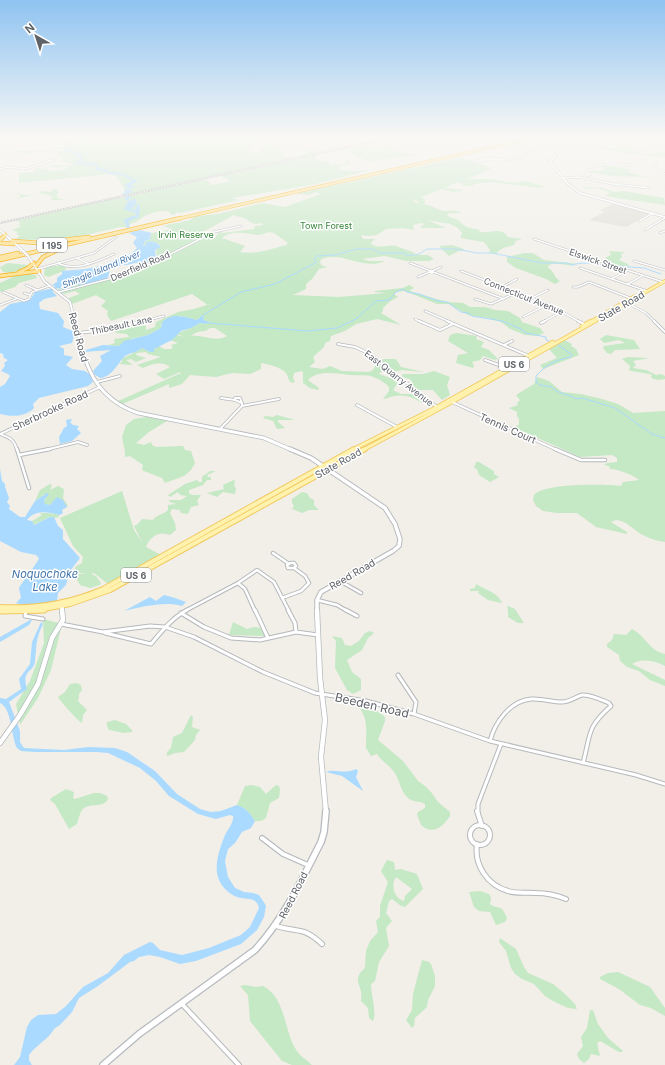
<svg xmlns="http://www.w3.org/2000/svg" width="665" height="1065" font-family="Inter,sans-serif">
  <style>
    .education { fill: #e1ded6 }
    .green { fill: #c5e8c5; fill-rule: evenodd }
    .water { fill: #aadaff }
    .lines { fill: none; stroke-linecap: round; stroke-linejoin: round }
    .stream { stroke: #aadaff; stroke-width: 1 }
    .river-far1 { stroke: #aadaff; stroke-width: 2.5 }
    .river { stroke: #aadaff; stroke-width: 3 }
    .street-far4-casing { stroke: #b5b8bc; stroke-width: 2.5 }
    .street-far3-casing { stroke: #b5b8bc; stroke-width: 3.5 }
    .street-far2-casing { stroke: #b5b8bc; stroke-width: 4.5 }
    .street-far1-casing { stroke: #b5b8bc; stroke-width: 5 }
    .street-casing { stroke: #b5b8bc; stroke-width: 6 }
    .secondary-far4-casing { stroke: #b6babf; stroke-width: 3 }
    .secondary-far3-casing { stroke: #b6babf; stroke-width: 4.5 }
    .secondary-far2-casing { stroke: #b6babf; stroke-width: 5.5 }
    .secondary-far1-casing { stroke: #b6babf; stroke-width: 6 }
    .secondary-casing { stroke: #b6babf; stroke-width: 8 }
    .primary-far3-casing { stroke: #f2c960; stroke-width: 4 }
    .primary-far2-casing { stroke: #f2c960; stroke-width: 4.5 }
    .primary-far1-casing { stroke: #f2c960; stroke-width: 6 }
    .primary-casing { stroke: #f2c960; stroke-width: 7 }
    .highway-far1-casing { stroke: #f9ab00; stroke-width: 3.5 }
    .highway-casing { stroke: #f9ab00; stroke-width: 4.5 }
    .street-far4 { stroke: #fff; stroke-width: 1.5 }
    .street-far3 { stroke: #fff; stroke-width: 2 }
    .street-far2 { stroke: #fff; stroke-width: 2.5 }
    .street-far1 { stroke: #fff; stroke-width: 3 }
    .street { stroke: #fff; stroke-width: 4 }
    .secondary-far4 { stroke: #fff; stroke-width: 2 }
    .secondary-far3 { stroke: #fff; stroke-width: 3 }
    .secondary-far2 { stroke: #fff; stroke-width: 3.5 }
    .secondary-far1 { stroke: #fff; stroke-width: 4.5 }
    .secondary { stroke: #fff; stroke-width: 5.5 }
    .primary-far3 { stroke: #fff2af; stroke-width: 2.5 }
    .primary-far2 { stroke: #fff2af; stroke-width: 3 }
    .primary-far1 { stroke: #fff2af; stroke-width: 4 }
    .primary { stroke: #fff2af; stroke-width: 5 }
    .highway-far1 { stroke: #fde293; stroke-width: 2.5 }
    .highway { stroke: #fde293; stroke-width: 3 }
    .rail-casing { stroke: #b6b7b8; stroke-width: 2 }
    .rail { stroke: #fff; stroke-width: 1; stroke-dasharray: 1.5; stroke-linecap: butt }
    .secondary-bridge-casing { stroke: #b6babf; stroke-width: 3; stroke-linecap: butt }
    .secondary-bridge { stroke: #fff; stroke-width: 2 }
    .labels { text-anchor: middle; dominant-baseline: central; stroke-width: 3; stroke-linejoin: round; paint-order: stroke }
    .far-park-label { font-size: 9px; fill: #348238; stroke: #fff }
    .shield { fill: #fff; stroke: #8f9295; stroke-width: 1 }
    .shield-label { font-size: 9px; font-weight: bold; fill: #5f6368 }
    .far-street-label { font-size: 9px; fill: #5f6368; stroke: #fff }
    .far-water-label { font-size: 9px; font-style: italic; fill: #4174aa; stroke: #fff }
    .street-label { font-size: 10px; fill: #5f6368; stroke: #fff }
    .water-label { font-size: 11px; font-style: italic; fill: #4174aa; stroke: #fff }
    .near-street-label { font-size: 12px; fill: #5f6368; stroke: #fff }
  </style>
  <rect width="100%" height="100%" fill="#f1efe8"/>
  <!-- education -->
  <path class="education" d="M613,204L651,214L626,227L589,220L605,212L600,210Z"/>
  <!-- green -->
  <path class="green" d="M79,137H111L103,139L140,138L149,140L164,137H268L259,140L258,144H254L256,146L244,149L255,153L260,151L261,148L267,145L266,143C277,141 278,149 285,154L281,156L296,158L171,186L206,179L212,185L231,181L220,176L296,159H303V157L299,155L309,153L305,150L306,149L317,150L319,153L307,156L318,154L314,159L328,162L331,165L345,164V160L350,159L347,163H351L340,167V170C351,172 360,171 371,170L311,185L232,198L238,200L180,213L177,212L174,215L170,214V212C163,209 148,214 143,217C137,221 136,223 129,224L128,227H120L69,239L16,240L15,239L20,236L16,234L18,232L12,230L22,226H19L20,222L15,221L112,199L131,197L129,195L142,193L128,195V193L132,191L130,189L127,190L133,186L132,185V187L124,189L117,177L111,174L19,183V173L36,172L34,170L37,168L47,169L49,171L66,170L65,168L70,167L64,166L59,168L49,167C57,164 67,166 74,166L71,165V163L63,162L64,160L60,158L58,153L42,152L30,154L15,152L12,151L13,150L64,151L62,149H53V148L62,147L64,146L63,144H67L69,141Z
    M607,146L643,150L646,146L648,147L644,151L630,150L647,155L659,152H665V157C650,157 635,154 621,152C613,150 606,151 599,149L601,147L621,149Z
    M357,147L374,149L390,148L400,151L384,150L416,155L368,162L345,150Z
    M477,154L462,158L492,168L468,179H490L515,183L527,181L545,187L540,188L492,182L472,184L475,186H460L463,184L458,182L444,188L463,190L462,191L453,192L442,189L421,197L425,200V204H420L415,199L413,201C420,205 424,204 431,206C434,207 437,209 440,210C448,212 455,209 462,213H449L447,215C451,219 456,218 459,221C466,228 470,228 480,230L479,232C489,234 501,226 508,237L522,239L516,241L514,245L503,248L497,252L498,254L489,253L490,250L484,242L460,238L462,233L458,228L450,224L427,220L446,228H422L420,227L425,224L421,223L413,225L414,230L402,228L386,229L377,235L368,236L361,235L363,239H375L371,243C376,250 388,244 396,246C402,248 409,251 415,253L414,254L415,255H428L434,259L429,261H406L385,256L362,259L369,261H385C364,271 343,251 322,259L320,261L321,265L327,267L319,269L312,279L306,284V289L293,295L339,297L387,293L375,292V291L403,288L409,285L414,288L410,290L412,292L447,302L463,303L470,307H485L495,310L508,311L520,318L522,322L540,328L544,333L539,335V336L525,335L508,328V327L501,322L488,318L468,315L449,304H437L405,291L395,292V295L398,297L389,302L383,308V311L381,313L401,325L377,319L356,324L345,331L331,336L330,341L325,343L324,347L313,357L315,362L309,367L323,369L330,366L342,371L368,372L372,371L376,365L382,363L386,368L381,369L382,371L379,374L399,381L393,390L401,394H412L425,400V402L422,403C414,398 406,394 395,396C391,396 387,399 383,399L389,391V387C386,384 381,380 376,378C368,374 360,376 351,375C338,374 319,369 308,380L319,388L318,390L310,388L303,383V372L301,371L294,373L293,378L295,382L292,383C287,380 289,376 285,372C280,367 268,364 261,363V369L250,374L232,373L216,377L190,375L182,384L169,388V384L120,405L116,402L181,373L180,372L164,379L156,374L170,367C161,360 151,364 143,368L137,365L161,357L148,354L146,352L137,353L136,355L146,358L136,362L131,359L126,360L133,365L119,364L122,362V359C129,354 136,353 142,348L150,352H154V349L159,346L164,349H171L173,348L171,345L178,343L170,340L176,335L186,337L176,334L191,328L200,323L204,324L210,322L203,320L204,317L202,316L197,320C180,316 177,313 161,324V328L148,335L131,339L119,346L108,345L115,343L114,339L129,337L127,334L116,333L115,331L137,323L146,326V330L155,327L156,322L178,312L194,309L213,303L208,305L192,294L111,321L107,315L108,311L101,306L106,301L96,295L72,304L69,298L80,294L75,291L64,294L56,289L62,290L67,289H61L66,285L93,283L105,277L108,279L147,263L145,262L153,261L157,256L156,250L160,245L157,243L146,242L145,246L143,245L145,241L151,239L149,237L152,233L173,229L163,226L190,220L192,218L197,216L218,214L262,203L285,207L321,194L315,192L310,195L298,194L299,193ZM234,215C238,217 243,217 246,219C252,223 254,225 261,223L263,225L255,226L254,229L223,233L219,232L215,238L212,236L201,233ZM269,232L274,233L288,243L286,245C271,249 255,255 240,252L245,246L222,238C231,230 246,233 257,235C261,235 265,233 269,232ZM210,328H215L227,336C216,343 202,334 191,336C199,329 205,333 210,328Z
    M602,166L624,167L622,168L632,170L628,172L665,182L644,177L614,176L586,172L606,170L602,168Z
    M588,187L602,188L614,192L624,191L664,198L665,205L610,197L605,195L611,193L598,188L581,189Z
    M56,189L59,190L56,191L59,192L56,196L59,197L57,198L66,200H50L52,199L51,197H55C51,196 47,194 43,194C33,193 22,198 13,200L20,197V195L16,193L27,195L42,193L40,192L41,191L52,192L51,190Z
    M452,245L464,249L463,250L467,251H459L449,256L439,246Z
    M609,251L625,252L621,254L622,257L619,260L628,264L629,268L613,265L606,260L605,258L611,255Z
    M524,253H533L544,260L578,264C569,268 559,261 549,265L548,268C555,271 553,277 560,281L555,284L546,279L516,268L507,262V257Z
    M8,263L28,265C21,271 12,274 3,272L0,267Z
    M62,263L65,264L66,270L48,277L44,275L45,268L51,266H58Z
    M30,274L36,275L37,278L19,283L15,287L0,292V283L17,275Z
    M456,333L477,336L476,339L484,342L481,347L489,350L498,359L495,360L483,356L480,360L472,362L474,366L473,368L456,363L458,355L468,353L448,341L450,335Z
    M606,335L634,340L640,349L615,350L611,354L607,353L603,348L604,346L625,343L619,340L604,343L600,339Z
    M564,340L572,344L571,346L576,349L579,355L543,369L540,365L557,358L549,349Z
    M628,357L649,358L633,361L636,365L633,368L646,370L656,375L661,374L665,376V379L658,380L651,378L652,375L650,374L631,371L629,370L630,366L622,359Z
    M383,359H396L401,367L424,372L402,370L393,372L381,360Z
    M434,371L450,377L447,385L450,395L442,400L433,390H415L411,386L412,382L410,379L400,377L403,374H423Z
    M537,377L549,381L562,392L581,394L602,399L618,404L633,413L665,411V542C657,541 648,538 641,534C633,530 622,515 611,522L627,532V534L596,527L577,513H557L543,511L536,506L533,500L534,495C544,483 605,484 621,486L623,482L639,480C634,475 617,469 610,469L609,466L604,465L607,463L617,462V458L612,455L580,457L513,427L519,425V419L517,416V412L509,408L518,405L517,403L520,400L516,395L534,384Z
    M277,415L295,420H278V422L285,428L277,429L273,421L263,418L265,416L273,417Z
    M147,417L167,421L149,432L136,443L144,445L151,442L152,445L156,447L183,446L185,450L191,451L195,463L191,470L184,476L165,483L162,478L144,471L142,470L143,465L130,456L125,457V452L122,437L126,425L134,419Z
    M476,462H479L494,471V474L499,477L490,482L479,475L477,469L474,468Z
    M210,471H216L207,475L208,477H211V480H207L203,485L189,490V493L192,495H201L197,501L199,505L191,507L188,514L181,513L180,510L172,509L170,513L175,523L176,530L170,535C160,531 151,535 146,547L161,555L108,584L94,573L91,574L96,576L101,583L100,585L90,588L80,585L74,574H86L75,572V567L82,563L83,557L73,546L60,518L122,491L134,530L142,542L134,526L138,524L142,519L153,520C156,515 163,515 168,510V505L176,504L170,502L169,500H181L187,496L180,495L178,492L170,497L168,495L185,484L197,480L199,482H202V477Z
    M234,480L235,481L234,486L236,488L235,494L223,492L217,497L207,493L224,489L223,485Z
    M50,484L52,485L50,490L58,486L64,489L63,498L68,506L66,507L63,500L54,501L50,505L45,504L44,501L47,496L45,494L35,501L40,490Z
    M302,492L307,493L310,498L314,500V505L319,510H309L302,513L292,509L294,506L292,503V499Z
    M40,513C47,513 53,513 60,515L57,518L50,517L33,525L32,521L42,515Z
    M476,584C485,590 498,592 502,603L488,600L478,593L479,591H470V589L475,588Z
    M508,606L515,609L524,623H518L508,617V610L507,607Z
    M43,619L62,624L51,670L38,698L20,725L16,704L30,681L44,643Z
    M233,622L247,629L254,627L261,628L265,636L229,635Z
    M632,629C646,636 649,651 665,654V666C655,660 641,658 632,664L665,680V686L650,680L639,671L627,667L620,661L619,655L607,647V644L612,640L614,634L626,635Z
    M370,631L374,633L368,638L362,650L347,660L352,672L361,679V690L353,694L347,690L335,668L336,641L332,636L342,638L345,645L351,646L359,641L365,633Z
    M77,683L81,685L82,690L79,694V697L78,701L87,710L83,715L82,723C77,720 61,702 58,697L65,692L70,684Z
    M362,702C366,703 381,713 385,717V721L378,740L403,761L418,781L425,786L431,792L438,802L450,812V816C443,826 434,836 421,825L417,814L418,812L425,808V804C420,801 412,802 408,798C401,792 400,782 396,775C391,766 382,762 377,754L371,756L366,748C366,730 369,718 357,705Z
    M191,715L193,717L192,727L200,730L196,735L195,740L184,752L175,753L167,756V752L171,748L173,737L182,733Z
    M115,720L126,724L132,730V732L124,733L109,730L107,726V722Z
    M252,785L260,787L266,794L276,785L279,786L280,790L279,798L270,803L266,818L261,821H255C250,813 246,808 237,805L245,786Z
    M66,789L74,792L73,798L75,799L94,793H100L107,796L108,799C103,810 87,800 81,812C79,816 78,820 77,824L69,829L55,804L50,800L51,798Z
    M387,860L394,862L395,870L401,869L417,874L423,889L405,907L401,906L392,899L389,901L386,913L392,921L386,928L389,946L379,962L375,981L371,984C371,993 377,1016 373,1021L369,1018L368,1008L361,1001C364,985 350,981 365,968L366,951L370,941L378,932L376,921L380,917V906L388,882L381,871ZM396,877L412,889L405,896L404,901C395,899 390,885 396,877Z
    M480,891L489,894L491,898L490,904C500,911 500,902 507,918L505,922L496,925L490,912L479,911L474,907L469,892Z
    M500,938L516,949L524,967L528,973L553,984L564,993L575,1004L577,1009L568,1008L553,1001L545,996L534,984L522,979L515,974L511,968L506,951L499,942Z
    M422,960L429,962L431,964L435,976V986L428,1000L427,1007L415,1018L414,1026L412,1028L406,1020L412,1010L413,994Z
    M618,972L650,987L665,1008V1016L651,1008L640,1005L619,989L600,979V977L608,973Z
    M245,985L256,987L263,986C285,997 284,1029 295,1048C300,1057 306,1059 312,1065H292L282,1061L250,1021L248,995L240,986Z
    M590,1010H593L598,1024L608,1038L623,1051L622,1052H619L600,1041L597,1043L600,1056L591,1054L589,1059L584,1063L579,1059L577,1054L583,1046L581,1037L587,1028Z"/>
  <!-- water -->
  <path class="water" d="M130,185H132L134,187L127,190H133L131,191L132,192L128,193L131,197L128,200L132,201V199H135L137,203L131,209L137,211V210L134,208L137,207V205L139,204L140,209L139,214L124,209L128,201L125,199V196L122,194L125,192L124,189L132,187Z
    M139,230L152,233L149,237L153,238L145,241L143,246H145L146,242C152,240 157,242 161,247L155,250L156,257L150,262L135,263L127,265H122L110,270L108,277C96,286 75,284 61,286V289H63L74,286C70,290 63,291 58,288L52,291L57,296L44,299L39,303L40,309L58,313L64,321L63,327L75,332L72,343L59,346L64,349V355L73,357L66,365L72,369L85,371L89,374L94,373L93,371L102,361L100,356L111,350L84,352L86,350L103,345L119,346L124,341L148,335L161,328L162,322C173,312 184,317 197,320L202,316L204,317L203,320L210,322L205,324L200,323L191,328L181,331L172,340L154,349V352H150L142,348C137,353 131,352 125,356C118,363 112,377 100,378L94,374L90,375L93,382L88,386L39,398L33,404L34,408C26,417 11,417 0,414V387L5,384L10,376L8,374L1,371L5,366L4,363L8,360L4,358L3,354L0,353V312L10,304L30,300L35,292L54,288L55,286L52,285L57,282V278L62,274V271L86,269L104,265L133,252L137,248L133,243L137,237L129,233Z
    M66,420L71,419L72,420L70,422L73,425L79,426L77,429L81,433L72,441L60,444L59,437L64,428L67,426Z
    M0,469L2,481L5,484V487L9,498L7,502L10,506L9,509L20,517H25L35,501L47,493L49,494L44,500L45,504L50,505L57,497L63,500L67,507L62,510L63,513L60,515C47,512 36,509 27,520L32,521L34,525L50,517H54L58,526L63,530V539L80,558L70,571L66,585L58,593L57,601L52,604L23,605L16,603L21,598L19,588C23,581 38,562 39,558L36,555L21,552L0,541Z
    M164,595L172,597L186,602L182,606C164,601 142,607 124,611L150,597L156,601Z
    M30,620H32L29,625L0,642V637Z
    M41,622L43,624C35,641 37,645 35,661C34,673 21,669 27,689L9,702L20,731V742L24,748L64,750L88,747L115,748L127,752L155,771L177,794L200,809L211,812L221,811L237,805C246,808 250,813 255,821L251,828L242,832L235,843L228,849L225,861L228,877L235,888L244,892L253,893L259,895L265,904L266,906L264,917L257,930L241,944L196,961L180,964L160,957L149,955L139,957L134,961L130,962L98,986L79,998L72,1012L60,1025L55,1028L49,1036L33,1050L29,1055V1060L32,1065H14L20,1057L27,1027L31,1020L38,1015L56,1014L66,1006L83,987L108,973L124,955L150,942L153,943L160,950L182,955L209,948L241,935L250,927L259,908C257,896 245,900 237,897C229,894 222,887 219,880C213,866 220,848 225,835C228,829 234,823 233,816L230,815L216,819L198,814L169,796L156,781L140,768L108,753L97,752H35L21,751L17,748C11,737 12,708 0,703V698L6,699L21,689L19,679L30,664L32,642Z
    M356,769L358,771L356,777L363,791L342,776L326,772C336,768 343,775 356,769Z"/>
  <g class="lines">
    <!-- stream -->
    <path class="stream" d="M30,137L69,145
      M617,266L644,268L661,274
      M202,316L241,292L275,284L317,262L314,260L317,256L335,255L357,249H373L380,253H405L407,256L419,254L427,249H456L477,253H492L542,263H567L572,265C585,261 598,264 611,266
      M209,323L307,331L337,328L356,319L376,301L389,300L396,292L403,289L407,292L419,294L438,301L447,302L461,312L468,313L472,316L502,321L521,329L526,333L546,337V340L549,341
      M558,345L571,354V357C557,359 546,365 536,376V382L540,385L552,387C558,395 568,393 576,399L582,398L615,408L652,434L665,438"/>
    <!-- river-far1 -->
    <path class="river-far1" d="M82,137C75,140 67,142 65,150L78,153L76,155L81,156V161L76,163L95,164L98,167L96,169L108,171L109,173L122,174L136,181L126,185L132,187
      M129,219L138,216L137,212L135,211"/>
    <!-- river -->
    <path class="river" d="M128,227V224L125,221L132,218"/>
    <defs>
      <path id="street-far4" d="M643,137L649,139
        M647,141L653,137
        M0,144L45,146H42
        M0,153L23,158L19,157
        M499,159L487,158L481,160H502L523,157L535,147L559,149
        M475,162L482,160
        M656,163L654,166L655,169L665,174
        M0,169L8,167L26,169L53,160L48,161
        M587,174V171L593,169V167C606,163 617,163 630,165
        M588,174L590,175H586Z
        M562,178L579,177L618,185L621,184H615
        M621,185L649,188L643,187
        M639,221L653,213
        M645,230L665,218
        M660,233L665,231
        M534,239L663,282
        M77,258L89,264
        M634,261L665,270
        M57,263C76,272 96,262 114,254
        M410,263L504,299
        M580,268L647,291
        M38,269L94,253L116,237
        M461,271L550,305L580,322
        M418,277L441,267
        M611,279L627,271
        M628,284L642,276
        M26,285L37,290
        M502,287L517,279
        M573,287H578L589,282L630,298
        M3,292L24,301L29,299L32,292L49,286
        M59,292L109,279L157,261L214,232L241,226
        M24,293L30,295
        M532,298L548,290
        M475,299L491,304L516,293
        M627,303L646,313L655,322
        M0,305L16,299
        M425,311L450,322
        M523,317L548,304
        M415,319L421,322
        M140,322L164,316
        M543,322L563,311"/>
      <path id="street-far3" d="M419,321L440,330L453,324
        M447,321L529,356
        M578,321L586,325
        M654,321L665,332
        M541,323L545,321
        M78,333L105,330L144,321
        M338,344L355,347L370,354L437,407
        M504,345L512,341
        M485,360L507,368
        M97,382L120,376
        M221,398L235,400
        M235,398H240L242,403L235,400Z
        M452,402L557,450
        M357,405L397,427
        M242,406L279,399
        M220,429L242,406V403
        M0,434L100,387
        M0,434C10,438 14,439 17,450
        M45,450L78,442L87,445"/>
      <path id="street-far2" d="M17,449L29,488
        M555,449L581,460H605
        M19,455L50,449
        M273,553L289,564
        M290,563H294L296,566L294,568H288L287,565Z
        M340,581L361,593
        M238,583L245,589L255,611
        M282,598L301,591L309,583L305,576L294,568
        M317,600L337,605L347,611
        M185,611L238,583L257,570L274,582L289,611"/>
      <path id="street-far1" d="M255,610L268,638
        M288,610L295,623L296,632
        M346,610L357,616
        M26,611L25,616L43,619
        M181,613L204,627L231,638L260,640L296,632L318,635
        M61,624L103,632L150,626L165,627L194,637L263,672L315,693L366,701L414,714L490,741L636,775L665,784
        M105,633L151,644C162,631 172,618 187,610
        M398,675L416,702L414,714
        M490,741C495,722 510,701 531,699C541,698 552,702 562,702C570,702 575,697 582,695C590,694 602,700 609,703L611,706C586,728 591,734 583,763
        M478,812V804L501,744"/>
      <path id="street" d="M477,811L482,826
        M470 835a10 10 0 1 1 20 0a10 10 0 1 1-20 0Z
        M262,838L283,854L308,865
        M477,844C474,865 487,885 508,891C517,894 527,892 536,893C546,893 556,895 566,899
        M276,926C298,933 303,926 322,944
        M182,1004L239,1065"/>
      <path id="secondary-far4" d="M86,137L114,141L143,137
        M581,137L563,145L550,162L567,183L580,193L665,217
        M593,137L665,142
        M0,230L22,250
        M28,256L45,282L70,302L75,322"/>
      <path id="secondary-far3" d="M75,321C85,363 92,397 138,413L264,438L292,450"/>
      <path id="secondary-far2" d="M290,449L311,458L385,508L395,524L400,539L399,546L393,551L321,592L317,600V611
        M62,605V611"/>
      <path id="secondary-far1" d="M317,610L320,678L325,720L321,757L326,812
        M0,743L20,715L38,684L52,638L63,620L62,610"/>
      <path id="secondary" d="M103,1065L139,1034L255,950C285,917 301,881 321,842L324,832L326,811"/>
      <path id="primary-far3" d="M590,322L635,296
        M593,322L665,281"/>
      <path id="primary-far2" d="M582,326L591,321
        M352,450L437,407L553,342
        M363,450L452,402L595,321"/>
      <path id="primary-far1" d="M0,607C36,609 70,603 103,589L354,449
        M34,611L70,604L110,590L365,449"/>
      <path id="primary" d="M0,611L44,610"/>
      <path id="highway-far1" d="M177,219L536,137"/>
      <path id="highway" d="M0,240L5,235
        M12,241L39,243L89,237
        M0,243L14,244
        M0,257L18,253
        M0,260L181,218
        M36,266L43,257L62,248
        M19,272L28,268L34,263
        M0,276L39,271"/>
    </defs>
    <!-- street-far4 casing -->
    <use href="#street-far4" class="street-far4-casing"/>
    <!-- street-far3 casing -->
    <use href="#street-far3" class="street-far3-casing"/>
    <!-- street-far2 casing -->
    <use href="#street-far2" class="street-far2-casing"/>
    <!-- street-far1 casing -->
    <use href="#street-far1" class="street-far1-casing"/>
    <!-- street casing -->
    <use href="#street" class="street-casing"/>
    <!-- secondary-far4 casing -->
    <use href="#secondary-far4" class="secondary-far4-casing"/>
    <!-- secondary-far3 casing -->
    <use href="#secondary-far3" class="secondary-far3-casing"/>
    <!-- secondary-far2 casing -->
    <use href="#secondary-far2" class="secondary-far2-casing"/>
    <!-- secondary-far1 casing -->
    <use href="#secondary-far1" class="secondary-far1-casing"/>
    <!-- secondary casing -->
    <use href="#secondary" class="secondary-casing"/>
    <!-- primary-far3 casing -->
    <use href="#primary-far3" class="primary-far3-casing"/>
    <!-- primary-far2 casing -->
    <use href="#primary-far2" class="primary-far2-casing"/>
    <!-- primary-far1 casing -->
    <use href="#primary-far1" class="primary-far1-casing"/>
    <!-- primary casing -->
    <use href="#primary" class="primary-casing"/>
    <!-- highway-far1 casing -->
    <use href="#highway-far1" class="highway-far1-casing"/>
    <!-- highway casing -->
    <use href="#highway" class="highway-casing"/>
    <!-- street-far4 -->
    <use href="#street-far4" class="street-far4"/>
    <!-- street-far3 -->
    <use href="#street-far3" class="street-far3"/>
    <!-- street-far2 -->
    <use href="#street-far2" class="street-far2"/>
    <!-- street-far1 -->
    <use href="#street-far1" class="street-far1"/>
    <!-- street -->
    <use href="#street" class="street"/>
    <!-- secondary-far4 -->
    <use href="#secondary-far4" class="secondary-far4"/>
    <!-- secondary-far3 -->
    <use href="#secondary-far3" class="secondary-far3"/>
    <!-- secondary-far2 -->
    <use href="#secondary-far2" class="secondary-far2"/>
    <!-- secondary-far1 -->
    <use href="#secondary-far1" class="secondary-far1"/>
    <!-- secondary -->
    <use href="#secondary" class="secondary"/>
    <!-- primary-far3 -->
    <use href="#primary-far3" class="primary-far3"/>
    <!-- primary-far2 -->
    <use href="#primary-far2" class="primary-far2"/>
    <!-- primary-far1 -->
    <use href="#primary-far1" class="primary-far1"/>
    <!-- primary -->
    <use href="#primary" class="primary"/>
    <!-- highway-far1 -->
    <use href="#highway-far1" class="highway-far1"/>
    <!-- highway -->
    <use href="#highway" class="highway"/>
    <defs>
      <path id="rail" d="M0,223L394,137"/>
    </defs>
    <!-- rail casing -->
    <use href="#rail" class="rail-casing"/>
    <!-- rail -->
    <use href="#rail" class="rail"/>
    <defs>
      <path id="secondary-bridge" d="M22,250L28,256"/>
    </defs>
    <!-- secondary-bridge casing -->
    <use href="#secondary-bridge" class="secondary-bridge-casing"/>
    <!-- secondary-bridge -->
    <use href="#secondary-bridge" class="secondary-bridge"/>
  </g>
  <!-- sky -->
  <linearGradient id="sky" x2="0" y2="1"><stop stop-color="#8fc3f1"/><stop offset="0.48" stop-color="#f9f8f5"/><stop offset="1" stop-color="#f9f8f5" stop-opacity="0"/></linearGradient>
  <rect width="665" height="286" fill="url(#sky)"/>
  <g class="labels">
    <!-- far-park labels -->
    <g class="far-park-label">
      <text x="326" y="225">Town Forest</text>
      <text x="186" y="234">Irvin Reserve</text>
    </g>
    <!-- shield labels -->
    <g class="shield">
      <rect x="37" y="238" width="30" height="14" rx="3"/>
      <rect x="499" y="357" width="30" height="14" rx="3"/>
      <rect x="121" y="568" width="30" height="14" rx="3"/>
    </g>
    <g class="shield-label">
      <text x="52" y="245">I 195</text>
      <text x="514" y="364">US 6</text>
      <text x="136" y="575">US 6</text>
    </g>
    <!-- far-street labels -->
    <g class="far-street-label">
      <text transform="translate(598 261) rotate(19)">Elswick Street</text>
      <text transform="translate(140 266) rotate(-23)">Deerfield Road</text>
      <text transform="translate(524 296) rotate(22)">Connecticut Avenue</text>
      <text transform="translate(121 325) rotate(-12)">Thibeault Lane</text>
      <text transform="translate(399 378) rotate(38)">East Quarry Avenue</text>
    </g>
    <!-- far-water labels -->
    <g class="far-water-label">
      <text transform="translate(101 269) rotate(-23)">Shingle Island River</text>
    </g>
    <!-- street labels -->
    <g class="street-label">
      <text transform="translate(621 306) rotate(-30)">State Road</text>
      <text transform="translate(79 337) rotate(75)">Reed Road</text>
      <text transform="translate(50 410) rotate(-25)">Sherbrooke Road</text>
      <text transform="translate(508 428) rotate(24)">Tennis Court</text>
      <text transform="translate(338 463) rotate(-29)">State Road</text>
      <text transform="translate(352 574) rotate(-30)">Reed Road</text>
      <text transform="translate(293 895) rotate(-63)">Reed Road</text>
    </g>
    <!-- water labels -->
    <g class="water-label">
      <text x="45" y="574">Noquochoke<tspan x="45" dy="13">Lake</tspan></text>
    </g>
    <!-- near-street labels -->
    <g class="near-street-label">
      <text transform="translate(372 705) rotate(13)">Beeden Road</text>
    </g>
  </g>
  <!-- north arrow -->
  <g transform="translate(36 36) rotate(321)" stroke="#ffffff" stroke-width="3" paint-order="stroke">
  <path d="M0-3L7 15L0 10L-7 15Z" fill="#5f6368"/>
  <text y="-6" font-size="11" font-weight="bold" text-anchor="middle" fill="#5f6368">N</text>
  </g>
</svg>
